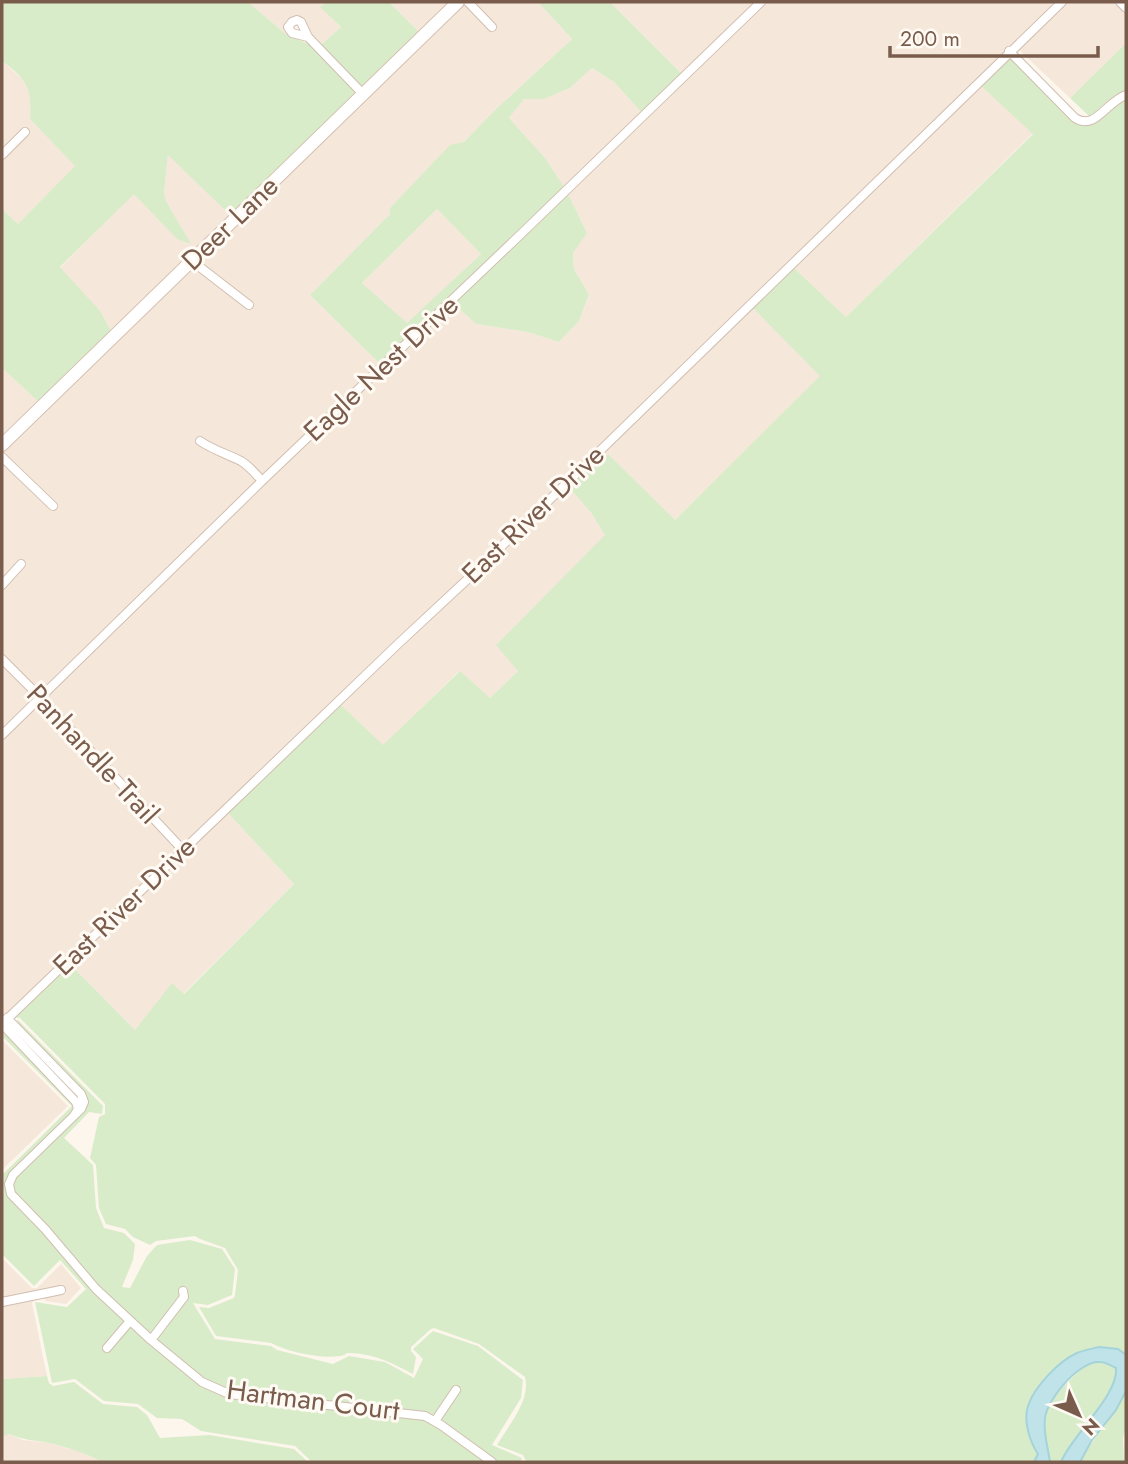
<svg xmlns="http://www.w3.org/2000/svg" width="1128" height="1464" font-family="Jost,sans-serif">
  <style>
    .residential { fill: #f5e8da }
    .green { fill: #d8ecc9; fill-rule: evenodd }
    .water { fill: #bfe3e8; stroke: #a5d3da; stroke-width: 2 }
    .lines { fill: none; stroke-linecap: round; stroke-linejoin: round }
    .street-casing { stroke: #d1beb0; stroke-width: 10 }
    .secondary-casing { stroke: #d6c0b0; stroke-width: 14 }
    .street { stroke: #fff; stroke-width: 8 }
    .secondary { stroke: #fff; stroke-width: 12 }
    .labels { text-anchor: middle; dominant-baseline: central; stroke-width: 6; stroke-linejoin: round; paint-order: stroke }
    .street-label { font-size: 28px; fill: #7a5c4d; stroke: #fffaf3 }
  </style>
  <rect width="100%" height="100%" fill="#fdf6ec"/>
  <!-- residential -->
  <path class="residential" d="M248,2H326L321,7L341,27L321,45L295,17L288,19L285,25L292,37L287,35Z
    M389,2H452L420,33Z
    M464,2L492,32L497,28L473,2H538L572,39L495,110L464,142L413,185L390,208V214L310,295L379,363L262,475L198,437L195,442L211,453L240,465L257,480L176,560L40,691L2,654V591L26,565L20,559L2,579V462L53,511L58,506L2,451L193,266L251,310L254,305L198,261Z
    M610,2H755L681,73Z
    M767,2H1056L468,573L182,844L45,697L182,566L265,484L454,304L476,324L528,332L559,342L579,321L589,296L574,269L573,252L587,233L568,194Z
    M1067,2H1116L1126,13V43L1070,98L1018,49Z
    M2,61L26,82L31,100L30,119L76,166L18,224L2,209V160L30,132L24,127L2,149Z
    M592,68L614,82L641,112L564,187L546,159L509,118L524,99H544L570,88Z
    M980,85L1033,133L846,317L793,267Z
    M168,154L231,216L112,333L60,268L134,193L190,243L166,201L164,193Z
    M437,209L481,254L407,324L362,283Z
    M753,308L821,376L674,521L608,454L570,484Z
    M2,368L40,403L2,440Z
    M568,486L592,514L606,535L497,644L518,671L490,698L459,671L383,746L340,704Z
    M3,665L35,696L2,730V666Z
    M40,702L177,849L2,1018V741Z
    M227,812L294,884L183,994L172,984L135,1030L70,964Z
    M2,1040L68,1106L2,1170Z
    M2,1258L32,1288H37L61,1264L81,1288L66,1304L46,1301L43,1298L66,1293L63,1286L2,1298Z
    M35,1299L32,1303L47,1376L2,1379V1306Z
    M9,1434L23,1440L50,1443L81,1452L103,1462H2V1437Z"/>
  <!-- green -->
  <path class="green" d="M2,2H248L287,35L309,44L358,94L231,216L168,155L164,193L166,201L191,244L177,239L134,194L60,267L100,311L112,333L40,403L2,368V209L18,224L75,166L30,119C32,87 27,80 2,61Z
    M326,2H389L420,33L363,89L321,45L341,27L320,7Z
    M538,2H610L681,73L641,112L614,82L592,68L570,88L544,99H524L509,118L546,159L564,187L379,363L310,295L390,214V208L450,145L464,142L495,110L572,39ZM437,209L481,254L407,323L362,283Z
    M1126,43V91L1110,99L1090,117L1070,98Z
    M1010,57L1072,121C1096,137 1106,108 1126,99V1355L1118,1349L1099,1347L1078,1353L1060,1364L1040,1385L1027,1406V1423L1032,1444L1038,1454L1034,1462H529L525,1459L523,1455L497,1445C509,1425 531,1400 525,1377L479,1344L434,1328L431,1329L411,1347V1351L416,1357L413,1374C392,1363 375,1354 351,1353C342,1353 349,1355 340,1356C320,1359 288,1352 271,1343L216,1336L199,1307L209,1308L234,1298L235,1295L238,1270L225,1248L200,1239L195,1236L156,1241L150,1245L133,1237L125,1229L106,1224L99,1208L96,1165L90,1158L99,1117L105,1114V1104L20,1018L14,1017L70,964L135,1030L172,983L184,994L294,884L227,812L340,704L383,745L460,671L490,698L518,671L496,645L605,535L592,514L568,486L608,454L675,520L820,376L753,308L793,267L846,317L1033,134L980,85Z
    M568,194L587,233L573,253L574,269L589,295L579,321L559,342L528,332L476,324L454,304Z
    M18,1020L103,1106L102,1114L89,1112L64,1138L93,1165L96,1208L104,1228L124,1233L135,1244L133,1260L122,1287L130,1288L147,1256L157,1245L190,1240L222,1249L235,1269L232,1295L208,1305L193,1303L215,1339L271,1346L277,1350L333,1364L349,1356L385,1362L414,1378L423,1359L413,1349L433,1331L478,1346L523,1380L521,1398L492,1445L522,1458L520,1462H312L295,1446L201,1431L182,1419L157,1418L138,1404L104,1401L75,1379L52,1383L35,1302L67,1307L86,1289L60,1260L34,1286L2,1254V1175L72,1106L2,1036Z
    M1100,1362L1116,1368C1118,1398 1072,1434 1061,1462H1050L1046,1439L1045,1416L1054,1396L1086,1364Z
    M47,1376L49,1383L53,1386L74,1382L103,1404L137,1407L147,1415L160,1438L209,1435L294,1449L308,1462H103C87,1454 72,1449 54,1444C37,1440 25,1441 9,1434L2,1437V1379Z
    M1126,1391V1427L1123,1438L1124,1462H1080C1094,1437 1112,1416 1126,1391Z"/>
  <!-- water -->
  <path class="water" d="M1099,1347L1118,1349L1126,1355V1391L1116,1410L1092,1440L1080,1462H1061C1071,1436 1119,1395 1116,1368C1112,1366 1105,1362 1100,1362C1080,1360 1047,1399 1045,1418C1043,1433 1048,1448 1050,1462H1034L1038,1454C1030,1442 1023,1421 1028,1406C1034,1387 1059,1361 1077,1353C1084,1350 1092,1349 1099,1347Z"/>
  <g class="lines">
    <defs>
      <path id="street" d="M468,2L492,27
        M1120,2L1126,8
        M308,37L292,33L288,27L292,22L297,20L301,22L308,37L363,94
        M1009,51L1075,118C1095,131 1106,102 1126,95
        M2,155L25,132
        M192,261L249,305
        M200,441C213,450 227,454 241,461C249,466 256,474 262,481
        M2,457L53,506
        M2,585L21,564
        M2,659L40,697L182,849
        M2,735L262,481L521,234L761,2
        M7,1018L81,1094L84,1102L81,1109L13,1175L9,1184L11,1194L45,1229L96,1289L151,1340L202,1382L229,1394L425,1416L441,1425L492,1462
        M75,1114L78,1109L76,1102L2,1024L399,643L471,576L1062,2
        M2,1302L61,1290
        M151,1340L184,1297L183,1291
        M107,1348L130,1321
        M435,1421L456,1390"/>
      <path id="secondary" d="M2,445L458,2"/>
    </defs>
    <!-- street casing -->
    <use href="#street" class="street-casing"/>
    <!-- secondary casing -->
    <use href="#secondary" class="secondary-casing"/>
    <!-- street -->
    <use href="#street" class="street"/>
    <!-- secondary -->
    <use href="#secondary" class="secondary"/>
  </g>
  <g class="labels">
    <!-- street labels -->
    <g class="street-label">
      <text transform="translate(230 223) rotate(-44)">Deer Lane</text>
      <text transform="translate(381 368) rotate(-43)">Eagle Nest Drive</text>
      <text transform="translate(533 514) rotate(-44)">East River Drive</text>
      <text transform="translate(93 754) rotate(47)">Panhandle Trail</text>
      <text transform="translate(124 906) rotate(-44)">East River Drive</text>
      <text transform="translate(313 1400) rotate(7)">Hartman Court</text>
    </g>
  </g>
  <!-- border -->
  <rect width="1128" height="1464" fill="none" stroke="#7a5c4d" stroke-width="7"/>
  <!-- north arrow -->
  <g transform="translate(1079 1415) rotate(135)" stroke="#fffaf3" stroke-width="5" paint-order="stroke">
  <path d="M0-5L12 26L0 18L-12 26Z" fill="#7a5c4d"/>
  <text y="-10" font-size="19" font-weight="bold" text-anchor="middle" fill="#7a5c4d">N</text>
  </g>
  <!-- scale -->
  <path d="M890 46v10h208v-10" fill="none" stroke="#7a5c4d" stroke-width="3.5"/>
  <text x="900" y="46" font-size="21" fill="#7a5c4d" stroke="#fffaf3" stroke-width="5" paint-order="stroke">200 m</text>
</svg>
